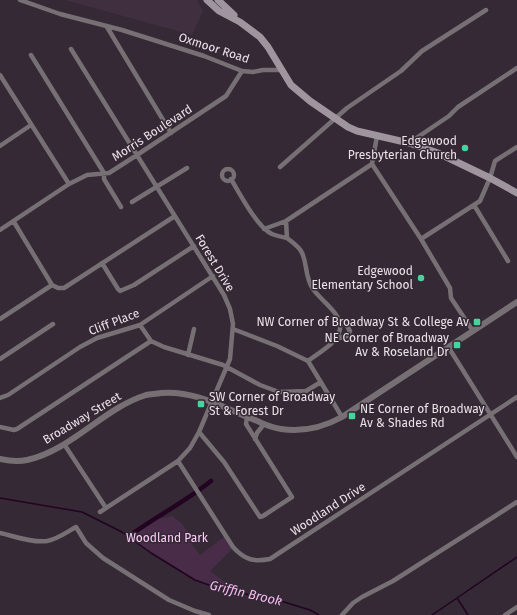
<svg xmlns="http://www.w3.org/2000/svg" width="517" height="615" font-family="'Fira Sans',sans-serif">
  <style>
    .built { fill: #40303f }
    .green { fill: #492d48 }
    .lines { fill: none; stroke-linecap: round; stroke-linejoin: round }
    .stream { stroke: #220422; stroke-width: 1.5 }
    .canal { stroke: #220422; stroke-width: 4.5 }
    .minor { stroke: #767075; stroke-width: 4.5 }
    .tertiary { stroke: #767075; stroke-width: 6 }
    .secondary { stroke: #9f959e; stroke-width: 7 }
    .poi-dot { fill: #46d49e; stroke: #342934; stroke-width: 1.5 }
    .labels { text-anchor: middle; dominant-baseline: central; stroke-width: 3; stroke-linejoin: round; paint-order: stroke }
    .street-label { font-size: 12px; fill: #eae2e9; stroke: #342934 }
    .poi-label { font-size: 12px; fill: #eae2e9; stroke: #342934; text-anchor: end }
    .park-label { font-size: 12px; fill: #ffcefc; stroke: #342934 }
    .water-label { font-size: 13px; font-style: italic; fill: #f6baf3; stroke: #342934 }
  </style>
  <rect width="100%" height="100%" fill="#342934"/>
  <!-- built -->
  <path class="built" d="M65,0H197L203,11L192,35Z"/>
  <!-- green -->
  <path class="green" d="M172,516L181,523L188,532L192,545L200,555L224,537L232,549L210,571L226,583L225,590L195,580L128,537L150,521Z"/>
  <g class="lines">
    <!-- stream -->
    <path class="stream" d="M0,498L82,512L122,532L151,553L195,580L220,589L281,601L310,610L319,615
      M457,598L517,557
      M432,615L457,598L468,615"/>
    <!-- canal -->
    <path class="canal" d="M128,537C155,517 185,502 211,481"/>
    <!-- minor -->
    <path class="minor" d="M20,0L60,14L122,30L204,56L242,71L253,72L263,70H282
      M107,27L171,133
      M71,49L224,295L230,309L233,324L230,359L199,432L190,448L178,461L100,512
      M31,55L104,173V179L121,207
      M0,75L69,184
      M409,143L449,116L458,107L517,68
      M0,146L31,125
      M372,164L421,239L450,288L451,298L473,331
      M280,167L347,108L401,71L422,51L486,10
      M222 175a6 6 0 1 1 12 0a6 6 0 1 1-12 0Z
      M231,179C240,194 257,227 272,234C277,236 282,237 287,238
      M132,202L187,168
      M474,205L508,261
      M286,221L287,238C292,242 298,246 301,251C308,263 304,276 313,289C321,301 342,313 340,329C337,344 319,352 308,361
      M14,222L52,285
      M264,229L286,221L372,164L377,136
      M0,230L69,184L87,175L109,173L137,155L226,96L242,71
      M421,239L480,201L490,178L495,161L517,147
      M102,263L118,289L120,291L134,285L194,246
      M52,285L58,288H64L175,216
      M0,319L52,285
      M140,325L151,341L164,347L223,365L260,385L279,392L306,391L321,382
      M233,329L277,346L308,361L342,417
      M336,339L347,336L350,331L347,326L339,320
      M449,348L517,457
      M188,355L194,329
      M0,359L53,324
      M0,398L8,395L80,347L97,338L140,325L213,276
      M0,427L14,430L17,429L151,341
      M199,432L224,462L260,517L263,516L292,497L246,424L247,417
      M255,439L257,433L264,424
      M64,444L106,508
      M178,461L233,547C245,560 253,562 270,559L517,397
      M0,533C14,536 32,543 47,541C58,539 67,532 76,527L86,543L103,558L169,600L195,611L209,615
      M342,615L353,603L362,597L393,581L517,502
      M505,615L517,607"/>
    <!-- tertiary -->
    <path class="tertiary" d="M0,459C9,461 18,462 27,460C72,450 102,409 146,395C150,394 156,394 161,393C195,390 224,408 255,420C263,424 272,428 281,429C302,432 324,427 342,417L517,302"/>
    <!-- secondary -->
    <path class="secondary" d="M207,0L219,11L240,22L260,37L268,47L291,85L310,101L348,127L357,131L409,143L438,153L490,178L517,193
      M218,0L234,15"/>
  </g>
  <!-- markers -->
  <g class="poi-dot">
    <circle cx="465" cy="148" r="4"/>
    <circle cx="421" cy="278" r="4"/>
    <rect x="473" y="318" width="8" height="8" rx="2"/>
    <rect x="453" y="341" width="8" height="8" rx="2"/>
    <rect x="197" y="400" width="8" height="8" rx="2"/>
    <rect x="348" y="412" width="8" height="8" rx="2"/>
  </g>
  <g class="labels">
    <!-- street labels -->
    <g class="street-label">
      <text transform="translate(214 48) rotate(18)">Oxmoor Road</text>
      <text transform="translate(152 133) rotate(-33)">Morris Boulevard</text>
      <text transform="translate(215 263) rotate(59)">Forest Drive</text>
      <text transform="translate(114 322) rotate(-21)">Cliff Place</text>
      <text transform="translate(82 418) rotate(-31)">Broadway Street</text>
      <text transform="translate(328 509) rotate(-33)">Woodland Drive</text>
    </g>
    <!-- poi labels -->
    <g class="poi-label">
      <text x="457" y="141">Edgewood<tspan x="457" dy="14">Presbyterian Church</tspan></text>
      <text x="413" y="271">Edgewood<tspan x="413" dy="14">Elementary School</tspan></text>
      <text x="469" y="322">NW Corner of Broadway St &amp; College Av</text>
      <text x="449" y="338">NE Corner of Broadway<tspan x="449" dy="14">Av &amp; Roseland Dr</tspan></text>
      <text x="209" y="397" text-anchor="start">SW Corner of Broadway<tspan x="209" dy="14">St &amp; Forest Dr</tspan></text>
      <text x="360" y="409" text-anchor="start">NE Corner of Broadway<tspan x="360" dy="14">Av &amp; Shades Rd</tspan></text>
    </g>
    <!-- park labels -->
    <g class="park-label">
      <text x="167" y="538">Woodland Park</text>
    </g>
    <!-- water labels -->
    <g class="water-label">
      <text transform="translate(246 593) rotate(13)">Griffin Brook</text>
    </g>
  </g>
</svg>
